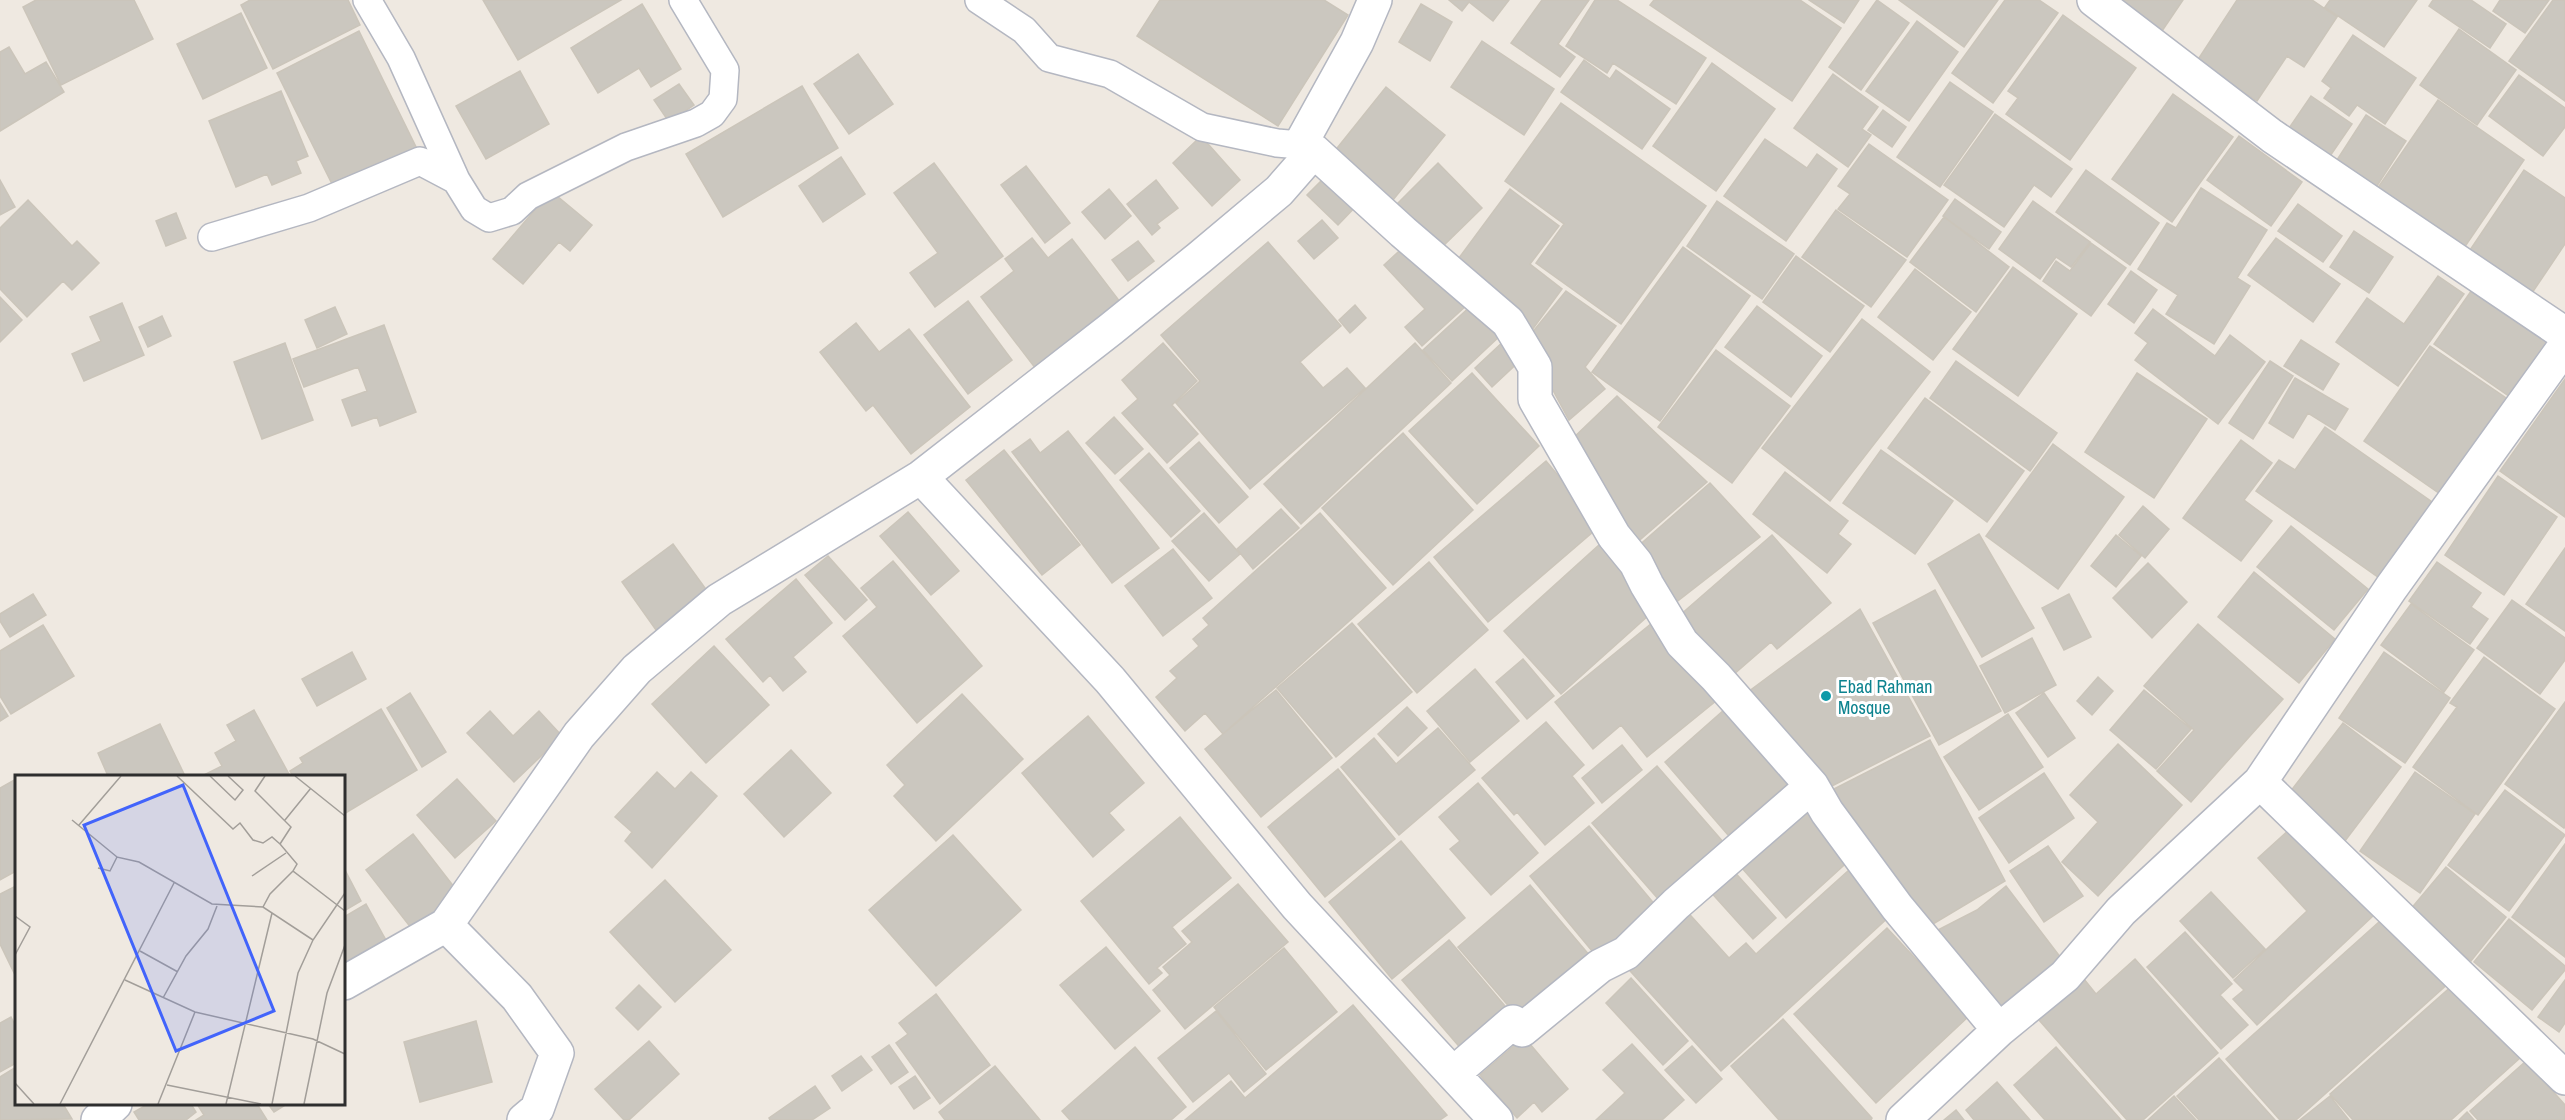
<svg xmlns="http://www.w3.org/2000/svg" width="2565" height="1120" font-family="'Archivo Narrow',sans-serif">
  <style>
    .building { fill: #cbc7bf; stroke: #cbc5ba; stroke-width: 1.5 }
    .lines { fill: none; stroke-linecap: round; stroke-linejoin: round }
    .service-casing { stroke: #b4b7c1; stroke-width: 30 }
    .minor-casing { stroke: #b4b7c1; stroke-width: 36 }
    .service { stroke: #fff; stroke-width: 27 }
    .minor { stroke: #fff; stroke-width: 33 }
    .culture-dot { fill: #0f9aa8; stroke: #fff; stroke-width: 2 }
    .labels { text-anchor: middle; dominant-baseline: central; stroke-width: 6; stroke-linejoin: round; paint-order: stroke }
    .culture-label { font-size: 18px; fill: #0d838f; stroke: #fff; text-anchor: start }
    .inset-road { fill: none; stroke: #a29e99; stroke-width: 1.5 }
    .view { fill: #4264fb; fill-opacity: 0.15; stroke: #4264fb; stroke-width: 3 }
    .inset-edge { fill: none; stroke: #2e2e2e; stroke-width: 3 }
  </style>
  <rect width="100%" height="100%" fill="#efe9e1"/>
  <!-- building -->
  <path class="building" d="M36,0H134L153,39L61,85L23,7Z
    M250,0H348L360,25L273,69L241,5Z
    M483,0H621L518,60Z
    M1160,0H1324L1348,15L1278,126L1137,36Z
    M1449,0H1509L1493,21L1469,2L1462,11Z
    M1542,0H1589L1558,44L1575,57L1560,77L1511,43Z
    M1595,0H1617L1706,58L1676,104L1613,63L1607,73L1566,46Z
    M1654,0H1800L1841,28L1792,101L1650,5Z
    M1809,0H1859L1844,23Z
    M1877,0L1909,23L1861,90L1829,67Z
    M1899,0H1998L1964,47Z
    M2005,0H2039L2058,13L1993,103L1952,73Z
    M2102,0H2183L2158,37Z
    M2237,0H2312L2337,17L2304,67L2287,56L2257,101L2197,61Z
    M2330,0H2417L2384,47L2325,7Z
    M2433,0H2471L2506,24L2490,48L2429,6Z
    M2500,0H2549L2525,33L2493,11Z
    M2553,0H2565V101L2509,61Z
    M642,4L681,69L651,87L639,68L598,93L571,48Z
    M1421,4L1452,22L1430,61L1399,42Z
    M241,13L267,68L203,99L177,44Z
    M2063,15L2136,68L2070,160L2006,114L2018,98L2008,91Z
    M1917,21L1958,52L1909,121L1866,91Z
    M2459,29L2516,70L2477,125L2420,85Z
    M359,31L418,151L336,192L277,73Z
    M2353,35L2416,78L2385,124L2357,105L2349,116L2324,98L2331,88L2322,81Z
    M1482,41L1554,89L1524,135L1451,87Z
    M9,47L25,74L46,62L64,92L0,131V52Z
    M858,54L893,104L849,134L814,84Z
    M1584,60L1610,79L1616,70L1670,109L1642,149L1561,92Z
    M1712,63L1775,109L1716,191L1653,146Z
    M520,71L549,124L486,159L456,106Z
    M1833,74L1878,107L1862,129L1871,135L1848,167L1794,128Z
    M2519,75L2565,108V127L2543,156L2489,116Z
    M1950,82L1993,112L1940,187L1897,157Z
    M679,84L694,105L669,122L654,100Z
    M802,86L838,148L723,217L686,154Z
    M1386,87L1445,135L1389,205L1330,157Z
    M281,91L308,156L296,161L301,173L272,185L267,174L236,187L209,121Z
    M2173,94L2233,137L2172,222L2112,179Z
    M2311,96L2352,124L2326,162L2285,134Z
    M2438,100L2524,160L2464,248L2377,189Z
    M1561,103L1706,206L1621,324L1536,263L1564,224L1505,181Z
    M1883,110L1906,127L1892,147L1868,130Z
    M1995,114L2072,169L2051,197L2034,185L2004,227L1944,185Z
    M2366,115L2406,141L2375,189L2335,163Z
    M1201,136L1240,180L1212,206L1173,163Z
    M2239,136L2302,182L2271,226L2207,180Z
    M1765,139L1807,168L1817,154L1837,169L1786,241L1724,196Z
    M1869,144L1948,200L1907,257L1838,209L1850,194L1838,186Z
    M841,157L865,194L823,222L799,186Z
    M934,163L1003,256L935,307L910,273L938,253L894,193Z
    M1438,163L1482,208L1435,254L1392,209Z
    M1026,166L1070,223L1045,243L1001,185Z
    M2086,170L2159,223L2130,265L2056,212Z
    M2524,170L2565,198V244L2532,293L2470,250Z
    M1331,171L1361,201L1338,225L1307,195Z
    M0,180L15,207L0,215Z
    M1156,180L1178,208L1157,224L1160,228L1152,235L1127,204Z
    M2201,188L2267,230L2237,278L2250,286L2214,344L2166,314L2178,295L2138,269L2167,223L2176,228Z
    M1109,189L1131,216L1105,239L1082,212Z
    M1510,189L1559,226L1530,264L1562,289L1529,334L1456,262Z
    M551,191L592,225L570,251L559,242L523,284L493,259Z
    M1955,199L2001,232L1989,249L1943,216Z
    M28,200L72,246L77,241L99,263L72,290L63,281L27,317L0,289V228Z
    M1717,201L1794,254L1762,299L1687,246Z
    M2033,201L2090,242L2071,267L2056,257L2040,279L1999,249Z
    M2298,204L2342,236L2323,262L2278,231Z
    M1836,210L1906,260L1871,307L1802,257Z
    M176,213L186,238L166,246L156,221Z
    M1944,217L2009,267L1976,312L1910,262Z
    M1322,220L1338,238L1314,259L1298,241Z
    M2354,231L2393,257L2369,293L2330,267Z
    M1032,238L1048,258L1072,239L1124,307L1039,373L981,297L1014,271L1005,259Z
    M2276,238L2340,284L2313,322L2248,275Z
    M1138,241L1154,261L1128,281L1112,260Z
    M1268,242L1341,326L1300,362L1323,388L1347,368L1365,388L1250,489L1176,403L1200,381L1161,335Z
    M1409,242L1467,305L1422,346L1405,327L1425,309L1384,265Z
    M2091,243L2126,268L2091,316L2043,281L2056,261L2070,271Z
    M1683,247L1750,296L1660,421L1592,372Z
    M1796,256L1864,306L1830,352L1763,302Z
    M2013,267L2077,314L2018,396L1953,349Z
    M1915,269L1971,312L1933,360L1878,317Z
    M2131,271L2157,290L2134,323L2108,304Z
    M2438,276L2464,294L2398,386L2336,342L2367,298L2404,324Z
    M2476,284L2555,339L2513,399L2434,344Z
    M1566,291L1616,326L1585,367L1605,389L1569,420L1526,340Z
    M0,297L22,320L0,342Z
    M968,301L1012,360L968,394L924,335Z
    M122,303L144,355L84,381L72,354L101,341L90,317Z
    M1474,303L1502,334L1452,381L1423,350Z
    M1355,305L1366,318L1350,333L1339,320Z
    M1757,306L1822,356L1791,397L1725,347Z
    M335,307L347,334L317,348L305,320Z
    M2153,309L2215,356L2230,335L2265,362L2218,424L2135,360L2148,343L2135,333Z
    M162,316L171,336L148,347L139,327Z
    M1862,319L1930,372L1830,501L1762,448Z
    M856,323L879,352L909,329L970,407L911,454L873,405L866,411L820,352Z
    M384,325L416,412L380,426L377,417L352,426L342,400L367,391L358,367L304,387L293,359Z
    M1507,338L1524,357L1492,387L1475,368Z
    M2301,340L2339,364L2323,390L2284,366Z
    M285,343L313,420L262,439L234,362Z
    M1163,343L1197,381L1172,405L1198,434L1167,463L1122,413L1138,399L1122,380Z
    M1415,343L1451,383L1301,524L1264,484Z
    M2430,346L2509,400L2443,496L2364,441Z
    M1716,350L1790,406L1732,483L1658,427Z
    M1956,361L2057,433L2030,471L1930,398Z
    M2270,361L2293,376L2253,439L2229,423Z
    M1472,373L1539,446L1477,504L1409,431Z
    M2137,373L2207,419L2154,498L2085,452Z
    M2295,378L2348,409L2335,430L2308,413L2293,438L2269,423Z
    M2565,379V517L2500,471Z
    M1617,396L1707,482L1635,544L1571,440Z
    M1925,398L2024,471L1987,522L1888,448Z
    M1114,417L1143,449L1115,474L1086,443Z
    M2325,427L2435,504L2382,580L2256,491L2279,460L2295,470Z
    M1068,431L1159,548L1112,583L1012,452L1030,439L1040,453Z
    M1403,433L1473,510L1393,585L1322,508Z
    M2241,440L2272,463L2244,500L2272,521L2241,561L2183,518Z
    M1199,442L1248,497L1219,523L1170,468Z
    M2053,444L2124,497L2058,589L1986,536Z
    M1004,450L1080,545L1042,575L966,480Z
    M1881,450L1953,501L1915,554L1843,503Z
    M1149,453L1200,511L1171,537L1120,480Z
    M1546,461L1600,526L1488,622L1434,557Z
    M1785,472L1848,521L1838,534L1851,544L1827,573L1753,514Z
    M2498,476L2557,517L2504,595L2445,555Z
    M1710,483L1760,537L1666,610L1635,549Z
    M2143,506L2169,529L2145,558L2119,535Z
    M1281,509L1299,528L1253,569L1237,549Z
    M908,512L959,571L931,595L880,536Z
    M1204,513L1240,554L1209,581L1172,541Z
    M1320,513L1386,588L1223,734L1205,713L1185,731L1156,697L1177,678L1170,671L1199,646L1193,639L1209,625L1203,618Z
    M2291,526L2368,589L2334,630L2257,567Z
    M1979,534L2034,628L1982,657L1928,564Z
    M1772,535L1831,603L1777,649L1771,642L1725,682L1672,622Z
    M2116,535L2141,556L2116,587L2091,566Z
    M673,544L708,592L656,630L622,582Z
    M1600,544L1658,607L1561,694L1504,631Z
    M2565,548V631L2526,604Z
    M1173,549L1212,598L1163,636L1125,586Z
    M828,556L867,600L845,620L805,575Z
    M893,561L982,666L917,723L843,636L877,607L861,588Z
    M1429,562L1488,630L1417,693L1358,624Z
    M2437,562L2481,593L2471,607L2488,619L2470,644L2409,601Z
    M2148,563L2187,602L2152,638L2113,598Z
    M2254,572L2335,639L2299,683L2218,617Z
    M796,579L832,623L793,657L806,672L783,691L770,675L763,682L726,639Z
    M1935,590L2001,711L1939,745L1873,623Z
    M33,594L46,615L10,637L0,621V614Z
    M2069,594L2091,637L2064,650L2042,608Z
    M2512,600L2565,638V660L2540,694L2477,648Z
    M2411,604L2474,650L2444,692L2381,645Z
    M1860,609L1930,736L1824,790L1741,697Z
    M1352,623L1412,692L1336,757L1277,688Z
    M1652,623L1716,701L1647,757L1621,725L1593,749L1555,702Z
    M2198,624L2283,699L2191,802L2157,771L2194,730L2144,686Z
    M43,625L74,676L11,714L0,696V651Z
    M2032,638L2056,685L2005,713L1980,666Z
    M714,646L769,705L706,763L652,704Z
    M352,652L366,679L317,706L302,679Z
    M2384,652L2450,698L2405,763L2339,718Z
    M2484,657L2555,709L2478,815L2413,767L2457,707L2450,703Z
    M1523,659L1554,696L1527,719L1496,682Z
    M1475,669L1519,721L1470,762L1427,711Z
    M2098,677L2113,691L2092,715L2077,701Z
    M1276,690L1332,758L1261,817L1205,749Z
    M2144,690L2191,729L2156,769L2110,730Z
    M410,693L446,752L422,767L387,708Z
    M2044,693L2075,738L2048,757L2016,713Z
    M962,694L1023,759L936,841L894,796L905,785L887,765Z
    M2565,702V826L2564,828L2505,784Z
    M0,703L8,716L0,721Z
    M1407,707L1427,728L1398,756L1378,734Z
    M381,709L417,770L344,814V776H293L290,771L303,763L300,758Z
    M1725,709L1790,782L1728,835L1665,762Z
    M254,710L290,776H202L222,766L215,753L236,741L227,725Z
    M490,711L513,736L539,711L562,736L514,782L467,733Z
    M2008,714L2043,767L1979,810L1944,757Z
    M1088,716L1144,783L1109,813L1124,830L1093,857L1022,773Z
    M1546,722L1584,765L1572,776L1594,803L1545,845L1517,812L1514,815L1482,778Z
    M2343,723L2401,767L2345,841L2287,796Z
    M160,724L185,776H108L98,753Z
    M1438,728L1475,770L1399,835L1341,767L1374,738L1396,764Z
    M1930,740L2005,881L1928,927L1826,793Z
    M2118,744L2182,805L2098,896L2062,862L2098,822L2070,795Z
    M1622,745L1642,770L1602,803L1582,778Z
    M791,750L831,793L784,837L744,794Z
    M1657,766L1724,843L1659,900L1592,823Z
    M1338,769L1395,839L1325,897L1268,827Z
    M657,772L675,789L691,772L717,796L652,868L625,841L632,832L615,817Z
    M2415,772L2475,814L2420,893L2360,851Z
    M2044,773L2074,818L2009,863L1979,818Z
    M16,779V871L0,880V788Z
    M457,779L496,821L455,858L417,815Z
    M1478,783L1538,853L1491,895L1450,849L1460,841L1439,817Z
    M2505,790L2565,835L2509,911L2448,865Z
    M1800,799L1853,857L1786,918L1734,859Z
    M1180,817L1231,878L1172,927L1186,944L1157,968L1162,973L1149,984L1081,901Z
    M1589,826L1656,906L1597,957L1530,876Z
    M2291,828L2374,915L2257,1025L2233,999L2244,990L2234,980L2307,911L2258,858Z
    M413,834L461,896L415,933L366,870Z
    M953,835L1021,910L936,986L869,910Z
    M1401,841L1465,918L1392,979L1329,902Z
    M2565,844V957L2512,917Z
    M2048,846L2083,896L2044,922L2010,871Z
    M2446,867L2506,917L2471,961L2410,910Z
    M344,868L361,901L344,911Z
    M1731,868L1776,918L1753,939L1708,889Z
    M1849,870L1891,915L1721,1071L1622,962L1683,907L1729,958L1746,943L1756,954Z
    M665,880L731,950L675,1002L610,932Z
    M1238,884L1288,942L1185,1029L1153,990L1170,975L1163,967L1192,942L1182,931Z
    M1530,885L1590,956L1518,1017L1458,947Z
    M16,886V977L0,944V894Z
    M2006,886L2064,962L2001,1017L1932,933L1977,910Z
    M2211,892L2265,949L2233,978L2180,921Z
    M366,904L392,951L344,979V917Z
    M2389,913L2450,982L2296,1120H2280L2226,1059Z
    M2509,919L2565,966V970L2532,1010L2474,962Z
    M1887,928L1969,1016L1876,1103L1794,1014Z
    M2185,932L2232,984L2220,995L2248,1025L2221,1049L2147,967Z
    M1449,940L1510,1012L1463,1051L1402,980Z
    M1106,947L1160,1011L1115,1049L1060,985Z
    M1284,948L1337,1012L1266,1070L1214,1007Z
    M2135,959L2218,1053L2143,1120H2127L2039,1020L2084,979L2096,994Z
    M1631,978L1688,1041L1663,1065L1606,1003Z
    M2565,980V1023L2559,1032L2538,1017Z
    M2454,984L2520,1058L2451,1120H2353L2330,1094Z
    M639,985L661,1007L638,1030L616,1008Z
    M936,994L990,1065L940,1104L896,1043L908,1034L899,1023Z
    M1353,1005L1447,1115L1440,1120H1185L1231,1081L1245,1098Z
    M1216,1011L1266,1074L1244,1092L1229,1073L1193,1102L1158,1058Z
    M11,1017L16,1027V1063L0,1072V1023Z
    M1783,1019L1872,1118L1871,1120H1779L1731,1066Z
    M476,1021L492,1082L420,1102L404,1042Z
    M1524,1037L1568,1089L1542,1112L1534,1102L1517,1118L1480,1075Z
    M649,1041L679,1074L629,1120H624L595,1089Z
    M1632,1044L1684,1100L1662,1120H1596L1625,1093L1603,1070Z
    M889,1045L908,1072L891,1084L872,1057Z
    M1692,1046L1722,1079L1696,1103L1665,1070Z
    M1135,1047L1186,1107L1171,1120H1070L1062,1111Z
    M2056,1047L2121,1120H2045L2014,1085Z
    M861,1056L872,1070L842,1091L832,1076Z
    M2219,1058L2275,1120H2199L2177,1096Z
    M2526,1061L2565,1105V1120H2478L2470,1111Z
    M995,1066L1040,1120H945L939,1112Z
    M16,1067V1104H63L72,1119L0,1120V1077Z
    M915,1076L930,1098L914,1109L899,1087Z
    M1997,1082L2030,1120H1974L1966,1110Z
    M815,1086L830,1108L812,1120H770L769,1118Z
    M2174,1096L2196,1120H2148Z
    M2330,1096L2349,1120H2300Z
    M148,1104H191L196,1112L186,1120H139L134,1112Z
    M197,1104H257L267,1120H196L204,1115Z
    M268,1104H287L274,1112Z
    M1956,1110L1964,1120H1944Z
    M2467,1112L2474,1120H2459Z"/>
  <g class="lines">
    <defs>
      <path id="service" d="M367,0L401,58L456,180L474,209L489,218L512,211L528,196L626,147L696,123L712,114L723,99L725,70L683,0
        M979,0L1024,30L1049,58L1110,74L1202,127L1277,143L1300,145
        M212,237L309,208L420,161L456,180"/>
      <path id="minor" d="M2094,0L2272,136L2565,334
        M1314,151L1403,232L1508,322L1535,367V399L1614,536L1636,563L1647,585L1682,643L1716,677L1812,786L1827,812L1897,907L1999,1030
        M921,477L1110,680L1297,906L1496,1120
        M2260,782L2565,1078
        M344,983L446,925
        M1454,1073L1513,1022L1522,1030L1600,966L1626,953L1676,904L1812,786
        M98,1120L115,1104
        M524,1120L537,1109L557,1053L517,997L446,925L579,735L637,669L719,600L921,477L1111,329L1199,258L1279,191L1314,151L1300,145L1357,42L1375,0
        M1903,1120L1999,1030L2065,976L2121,911L2260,782L2391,588L2565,346"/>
    </defs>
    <!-- service casing -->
    <use href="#service" class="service-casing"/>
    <!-- minor casing -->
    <use href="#minor" class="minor-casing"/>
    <!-- service -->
    <use href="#service" class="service"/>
    <!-- minor -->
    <use href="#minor" class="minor"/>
  </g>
  <!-- markers -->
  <circle class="culture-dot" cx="1826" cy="696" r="6"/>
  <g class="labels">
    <!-- culture labels -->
    <g class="culture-label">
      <text x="1838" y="686">Ebad Rahman<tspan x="1838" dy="21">Mosque</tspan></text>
    </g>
  </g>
  <!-- overview -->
  <g transform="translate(15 775)">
    <rect width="330" height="330" fill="#efe9e1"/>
    <path class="inset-road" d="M162,1L218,54L225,48L238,65L248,68L257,62L265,69M195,1L220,25L228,15L213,1M250,1L240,16L276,52L265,69L282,89L278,96L330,136M280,1L330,41M57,45L102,82M270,45L296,13M64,50L106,1M83,93L95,96L102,82L124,87L197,129L248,132L298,165M237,101L271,78M248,132L255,119L278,96M0,141L15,152L0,180M125,176L163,197M110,205L180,237L298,264L330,279M148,223L171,181L193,154L202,131M0,308L19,329M152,310L246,329M45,329L159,108M143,329L180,237M211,329L257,138M257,329L283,198L298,165L330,118M289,329L312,218L330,170"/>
    <path class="view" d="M168,10L259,236L161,276L69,50Z"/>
    <rect width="330" height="330" class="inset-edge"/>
  </g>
</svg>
